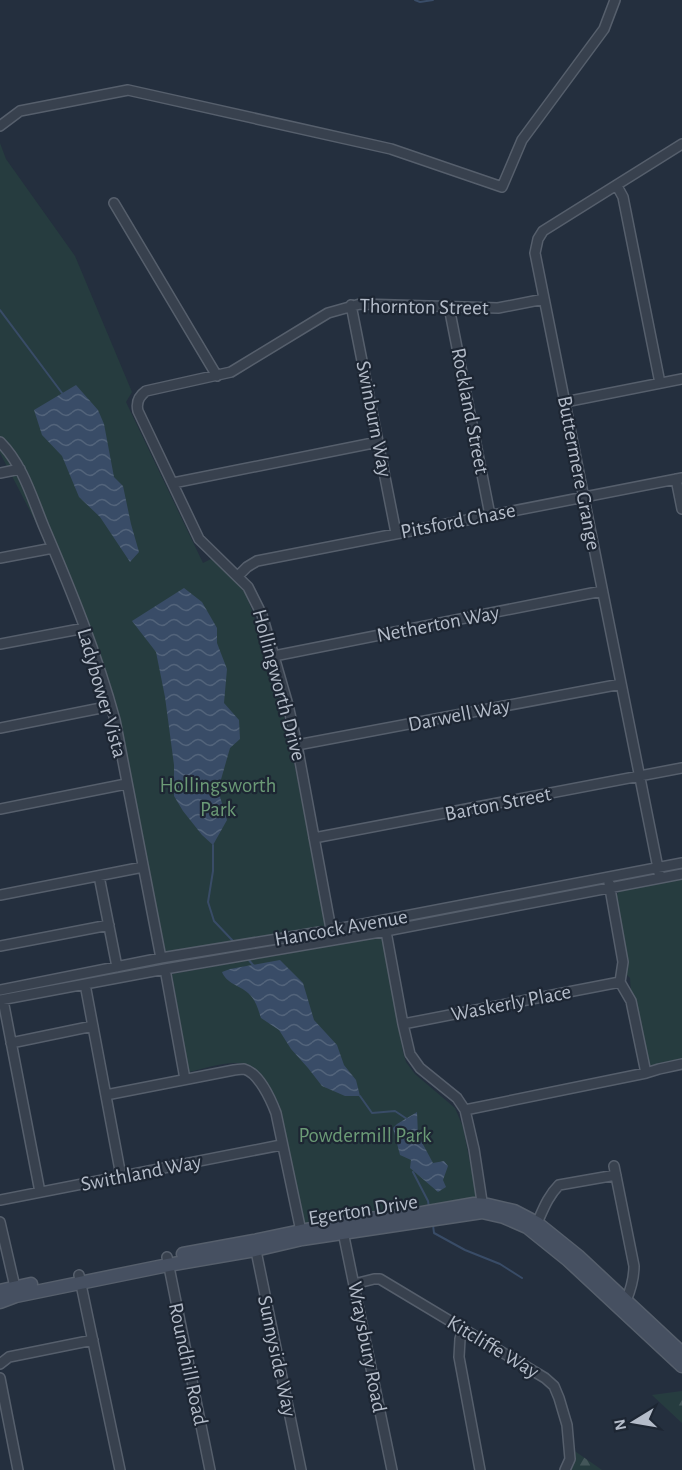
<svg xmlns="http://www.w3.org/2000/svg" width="682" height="1470" font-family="'Alegreya Sans',sans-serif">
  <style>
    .green { fill: #263c3f }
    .forest { fill: url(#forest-firs) }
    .water { fill: url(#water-waves) }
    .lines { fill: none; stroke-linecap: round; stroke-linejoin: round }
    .stream { stroke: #394c67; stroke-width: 2 }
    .street-casing { stroke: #565f6c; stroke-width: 12 }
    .secondary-casing { stroke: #565f6c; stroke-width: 15 }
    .street { stroke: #38414e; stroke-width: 9 }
    .secondary { stroke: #465061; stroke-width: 12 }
    .labels { text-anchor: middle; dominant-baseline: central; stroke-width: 4.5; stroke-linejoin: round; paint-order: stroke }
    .street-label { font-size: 21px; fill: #b4bcc9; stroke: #1d2633 }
    .park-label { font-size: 21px; fill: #6b9a76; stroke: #1d2633 }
  </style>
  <defs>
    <pattern id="forest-firs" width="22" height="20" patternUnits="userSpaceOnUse" patternTransform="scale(1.5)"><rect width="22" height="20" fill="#263c3f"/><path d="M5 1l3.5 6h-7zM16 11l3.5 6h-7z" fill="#435659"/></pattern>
    <pattern id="water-waves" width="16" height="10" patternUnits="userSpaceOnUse" patternTransform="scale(1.5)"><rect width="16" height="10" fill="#394c67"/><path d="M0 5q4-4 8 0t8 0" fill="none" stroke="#53647b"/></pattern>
  </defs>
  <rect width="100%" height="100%" fill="#242f3e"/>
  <!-- green -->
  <path class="green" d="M0,143L6,159L75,256L132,392L126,402L203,563L211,559L228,572L246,594L269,659L281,703L297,777L326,926L166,954L118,716L87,621L0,453Z
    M682,879V1060L647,1070L631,993L630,978L626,974L627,967L615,899L619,891Z
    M383,936L403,1052L406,1062L415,1074L455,1108L463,1127L477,1198L339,1217L304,1225L280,1107C274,1093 262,1068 246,1064C228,1060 207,1068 189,1072L172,974Z"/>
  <!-- forest -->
  <path class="forest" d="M682,1391V1423L652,1395Z
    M566,1445L602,1470H567Z"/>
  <!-- water -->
  <path class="water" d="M76,385L98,410L104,424L114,477L123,486L131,524L139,552L130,562L100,517L79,497L62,456L42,435L34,410Z
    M184,588L202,602L217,628V643L227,669L224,703L239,720L240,739L230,748L218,790L227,820L213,845L202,835L183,811L174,796V765L165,697L156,652L132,621Z
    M280,960L303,983L314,1020L337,1045L344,1065L356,1080L360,1096H345L322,1086L308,1068L291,1049L279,1030L261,1018C258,1009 256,1000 248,993C239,985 227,984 222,972L230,969Z
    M417,1112L418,1135L433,1163L444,1161L448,1166L443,1180L446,1187L438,1192L410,1168L411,1160L400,1155L393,1128L397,1124Z"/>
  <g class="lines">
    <!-- stream -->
    <path class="stream" d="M415,0L420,2L433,0
      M0,310L62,393
      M213,845V871L208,902L214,921L233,941
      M240,950L242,951
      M248,959L253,965
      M360,1096L372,1113L395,1111L407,1119
      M413,1172L428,1201L429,1207
      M433,1225L434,1233L465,1250L500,1264L522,1278"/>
    <defs>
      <path id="street" d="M0,126L20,111L128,90L391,149L502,187L522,140L604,29L615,0
        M617,186L623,197L660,383
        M114,203L217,376
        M351,305L396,533
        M449,307L490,515
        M565,402L682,379
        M0,442C23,465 32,498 44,527C71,590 97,654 115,720L161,958
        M0,473L20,469
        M676,479L682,509
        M173,483L378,442
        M0,558L53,548
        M238,576L247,567L257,561L682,478
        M0,644L85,628
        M274,656L602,591
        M0,728L111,706
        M297,745L621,684
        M0,809L126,784
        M314,838L682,768
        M99,876L117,967
        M660,878L535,253L538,239L543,231L682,144
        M609,883L623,962L620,982
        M0,895L143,867
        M385,926L403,1024L410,1054L420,1068L457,1098L465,1110L474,1149L483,1208
        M333,940L297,745L288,705L262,615L248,587L199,539L138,411C136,403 139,396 146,391L231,372L328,313L360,304L498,308L544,299
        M0,946L109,925
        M165,969L185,1079
        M620,982L631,1001L646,1073
        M85,984L121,1176
        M0,990L161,958L332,930L682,863
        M0,1000L165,969L386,931L682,874
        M3,1000L40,1192
        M403,1024L620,982
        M11,1043L93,1026
        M106,1095L234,1070C234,1070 243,1069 244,1069C259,1073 271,1100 276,1113L302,1236
        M465,1110L646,1073L659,1069L682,1064
        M614,1166L634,1266C634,1279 631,1289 626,1301
        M0,1200L281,1145
        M0,1222L15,1287
        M537,1223C543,1210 548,1196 559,1185L616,1175
        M342,1227L392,1470
        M255,1246L301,1470
        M167,1257L210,1470
        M79,1275L120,1470
        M354,1284L374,1279H380L545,1378L554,1386L559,1398L567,1425L570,1459L565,1470
        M463,1329L460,1339L459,1357L480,1470
        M0,1364L9,1357L93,1340
        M0,1378L18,1470"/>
      <path id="secondary" d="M183,1254L254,1241L301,1231L368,1219L411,1215L474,1204L488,1205L514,1211L537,1223L578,1256L682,1353
        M0,1291L31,1284
        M0,1302L16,1296L168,1265L255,1250L302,1239L482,1212L504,1217L527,1227L568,1260L682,1366"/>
    </defs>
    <!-- street casing -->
    <use href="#street" class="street-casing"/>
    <!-- secondary casing -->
    <use href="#secondary" class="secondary-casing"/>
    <!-- street -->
    <use href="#street" class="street"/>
    <!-- secondary -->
    <use href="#secondary" class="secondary"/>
  </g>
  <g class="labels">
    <!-- street labels -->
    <g class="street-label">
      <text transform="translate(424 307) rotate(1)">Thornton Street</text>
      <text transform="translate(470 411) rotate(79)">Rockland Street</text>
      <text transform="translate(374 419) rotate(79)">Swinburn Way</text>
      <text transform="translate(579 473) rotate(79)">Buttermere Grange</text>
      <text transform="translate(458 521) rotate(-11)">Pitsford Chase</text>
      <text transform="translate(438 624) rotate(-11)">Netherton Way</text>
      <text transform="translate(279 685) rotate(75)">Hollingworth Drive</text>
      <text transform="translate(102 693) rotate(74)">Ladybower Vista</text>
      <text transform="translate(459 715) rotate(-11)">Darwell Way</text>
      <text transform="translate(498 804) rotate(-11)">Barton Street</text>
      <text transform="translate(341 928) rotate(-10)">Hancock Avenue</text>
      <text transform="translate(511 1003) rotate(-11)">Waskerly Place</text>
      <text transform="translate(141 1173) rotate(-11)">Swithland Way</text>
      <text transform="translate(363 1210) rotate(-9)">Egerton Drive</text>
      <text transform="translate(367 1347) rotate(79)">Wraysbury Road</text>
      <text transform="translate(493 1347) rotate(31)">Kitcliffe Way</text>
      <text transform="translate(277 1356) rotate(78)">Sunnyside Way</text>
      <text transform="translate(188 1364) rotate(78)">Roundhill Road</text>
    </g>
    <!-- park labels -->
    <g class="park-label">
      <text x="218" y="785">Hollingsworth<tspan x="218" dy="24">Park</tspan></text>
      <text x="365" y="1135">Powdermill Park</text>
    </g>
  </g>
  <!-- north arrow -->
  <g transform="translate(634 1422) rotate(259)" stroke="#1d2633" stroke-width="4.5" paint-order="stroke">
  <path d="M0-4.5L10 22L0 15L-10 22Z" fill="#b4bcc9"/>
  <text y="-9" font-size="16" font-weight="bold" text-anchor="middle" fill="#b4bcc9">N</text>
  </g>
</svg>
